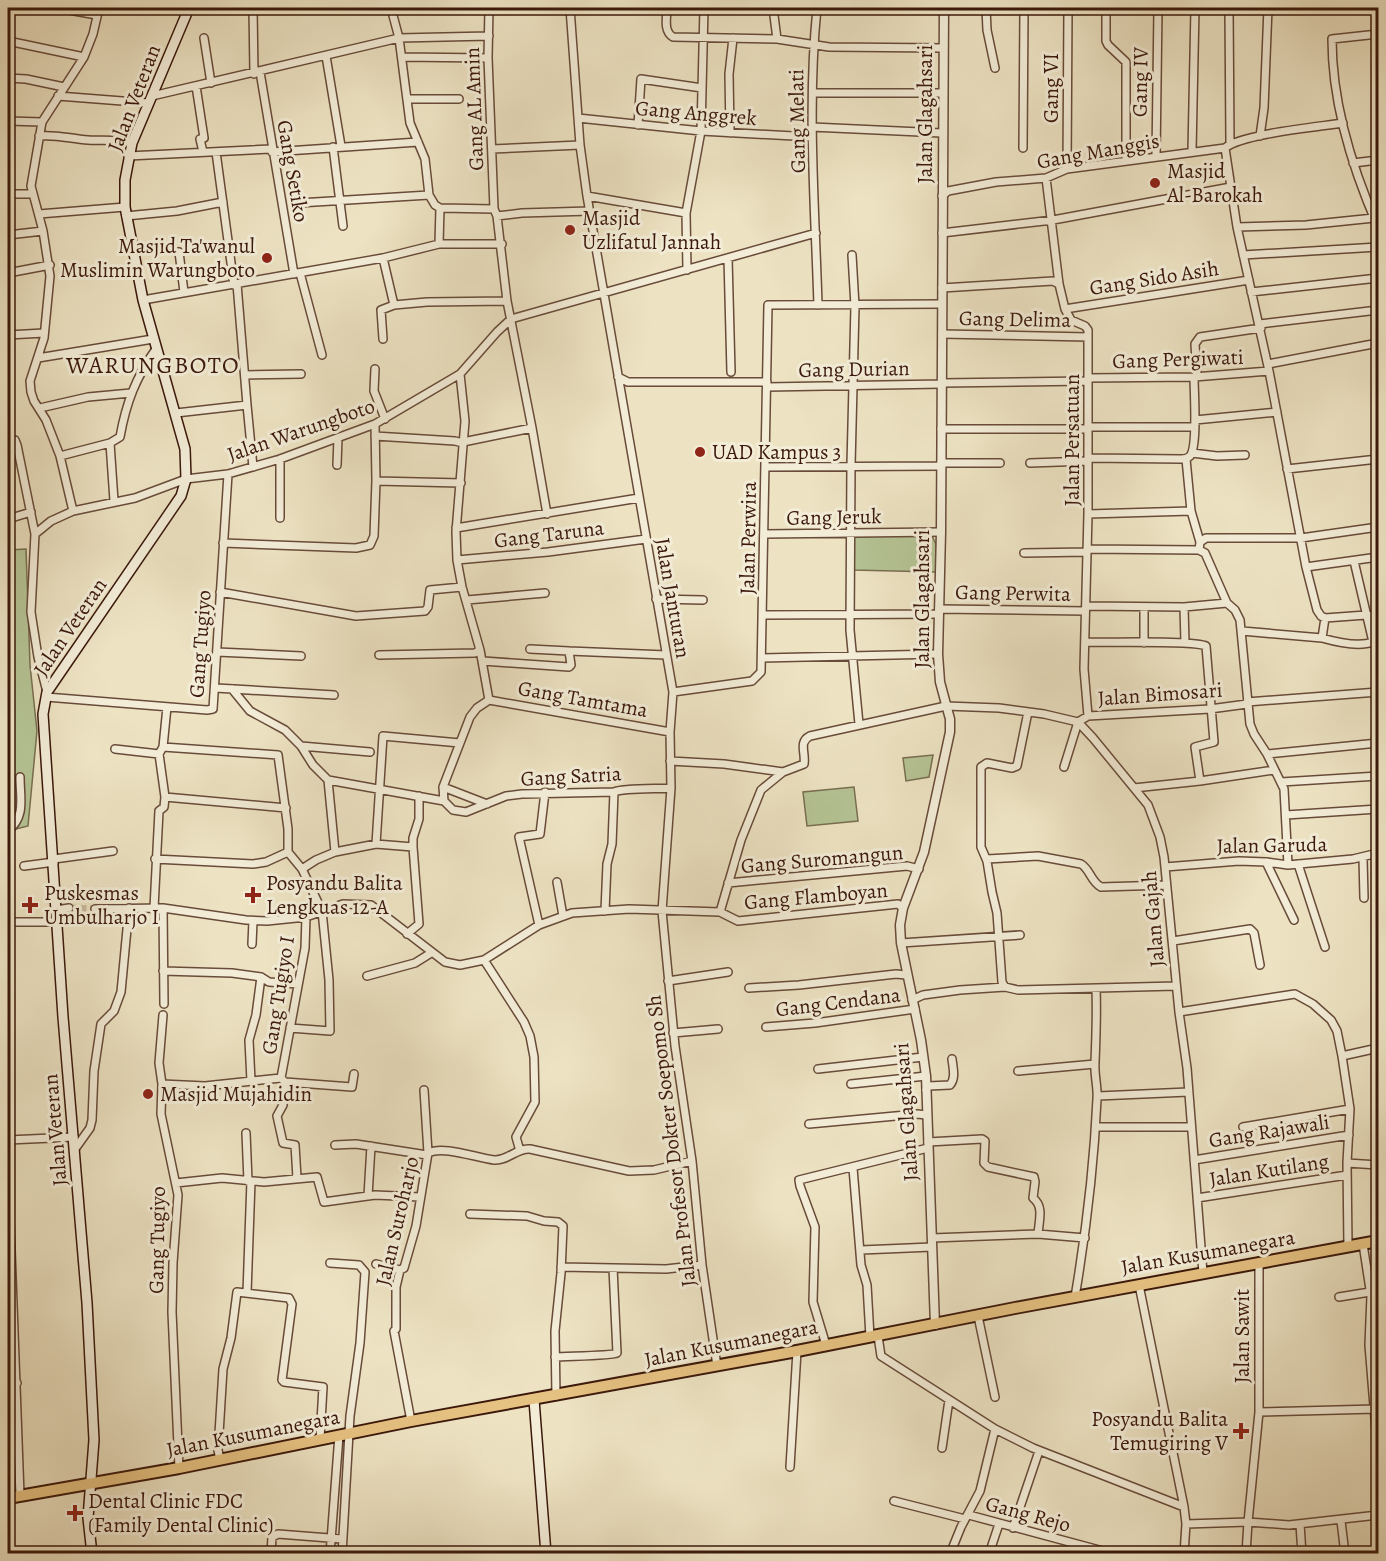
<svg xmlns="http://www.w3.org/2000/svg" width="1386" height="1561" font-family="Alegreya,serif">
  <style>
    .green { fill: #b5c495; stroke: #786e50; stroke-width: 1.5 }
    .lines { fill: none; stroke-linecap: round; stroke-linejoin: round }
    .minor-tunnel { stroke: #c9ba9e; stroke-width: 7; stroke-dasharray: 7 3.5; stroke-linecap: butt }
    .minor-casing { stroke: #684b39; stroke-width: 10 }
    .tertiary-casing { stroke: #684b39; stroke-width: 11 }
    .secondary-casing { stroke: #3b180b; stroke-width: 12 }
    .primary-casing { stroke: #3b180b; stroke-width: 14 }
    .minor { stroke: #f3edd8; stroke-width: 7 }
    .tertiary { stroke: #f3edd8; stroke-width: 8 }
    .secondary { stroke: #f3edd8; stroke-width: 9 }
    .primary { stroke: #e6c282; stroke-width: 10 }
    .poi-dot { fill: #8f2418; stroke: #f3edd8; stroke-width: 2 }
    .labels { text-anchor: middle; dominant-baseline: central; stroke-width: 6; stroke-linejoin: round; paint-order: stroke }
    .street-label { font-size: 21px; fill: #3b180b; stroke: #f3edd8 }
    .poi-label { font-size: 21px; fill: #3b180b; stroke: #f3edd8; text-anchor: start }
    .quarter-label { font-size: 24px; letter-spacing: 1.5px; fill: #3b180b; stroke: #f3edd8 }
  </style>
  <rect width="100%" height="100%" fill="#ede3c3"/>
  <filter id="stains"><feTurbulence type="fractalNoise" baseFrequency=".00333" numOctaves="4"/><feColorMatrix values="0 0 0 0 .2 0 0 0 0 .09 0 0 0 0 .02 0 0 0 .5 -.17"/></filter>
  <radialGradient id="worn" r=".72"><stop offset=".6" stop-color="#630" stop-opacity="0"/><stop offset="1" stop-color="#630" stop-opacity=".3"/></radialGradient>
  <!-- green -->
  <path class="green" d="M931,534L936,544V572L853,570L854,536Z
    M26,549L30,665L37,731L28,826L8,831V550Z
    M933,755L929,777L906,781L903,758Z
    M854,787L858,821L807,826L803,792Z"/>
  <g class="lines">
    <!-- minor-tunnel -->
    <path class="minor-tunnel" d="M69,908L95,909"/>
    <defs>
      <path id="minor" d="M57,8L97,15
        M253,8L254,74
        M489,8L488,58L494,209
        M570,8L580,145L587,196L673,692L670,732L671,788L662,911L675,1046L692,1161L702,1265L717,1366
        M667,8C667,17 663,31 673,37L777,39L829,47L943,48
        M773,8L777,39
        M817,8C807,106 815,206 818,305
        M986,8L987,30L995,68
        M1106,8V41L1108,45L1126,62V161
        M1229,8L1230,143
        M1378,34L1332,39C1332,104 1352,168 1378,227
        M489,36L399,38L410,123L425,159L429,195L435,205L440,208L494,209L497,216L507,301L532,428L547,514
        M204,38L211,83
        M8,41L84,57
        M326,56L341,146
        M402,57L488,58
        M260,72L294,274
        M8,78L26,79L64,87
        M196,86L204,138L200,139L203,152
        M813,93H942
        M58,96L148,103
        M152,96L399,38L391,8
        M407,99H459
        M578,118L701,131L812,137
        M8,121L42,122
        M638,125L641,79L702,88
        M812,127L942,133
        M730,133L729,74L733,38
        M39,136C56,134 71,139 88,140C103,141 117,139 132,143
        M1260,136L1264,108L1268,8
        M333,147L343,226
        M1023,148L1024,8
        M1225,148L1237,227L1269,371L1306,567L1317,610L1321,616L1325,618
        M492,149L580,145
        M1192,151L1195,8
        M216,152L234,285
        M272,152L418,142
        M128,156L271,149
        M1156,157L1158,8
        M1353,163L1378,160
        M1067,169L1068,8
        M1046,178L1059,284L1065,309L1071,320L1085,326L1088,330V514L1084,669L1088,716
        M8,194H33
        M587,196L686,213
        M942,196L948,191L996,182L1046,178L1067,169L1225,148C1242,134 1317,127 1343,123
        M299,203L429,195
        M39,214L125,207
        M126,216L177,211L223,202
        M497,216L522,213L590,211
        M1237,227L1306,225L1374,218
        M942,233L1053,220L1231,187
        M8,235L43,231
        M439,244L440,208
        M179,252L184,292
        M852,255L855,306L851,465L850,630L859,724
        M1243,255L1378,247
        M383,258L439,244H502
        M728,258L731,372
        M687,270L686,213L701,131L704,8
        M8,273L50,265
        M300,273L322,355
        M942,288L1053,281L1059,284
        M1251,292L1378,278
        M143,300L383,258L394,305L427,302L507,301
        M1065,309L1249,280
        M1260,324L1378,310
        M942,334L1088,337
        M8,335L44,333
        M383,339L381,310L394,305
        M38,358L153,339
        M1268,364L1378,343
        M375,369L374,391L385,419
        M245,375L301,374
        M618,377L628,382H767
        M1197,377L1195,344L1200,337L1261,328
        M1088,378L1194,377L1269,371
        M942,383L1088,381
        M767,387L942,384
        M8,396H9
        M247,405L253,467
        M40,408L88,397L131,393
        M176,413L247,405L237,284
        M1195,420L1277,412
        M1088,427H1195
        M941,429H1088
        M375,436L455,441L463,443
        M8,439L15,440L17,445L35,534
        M463,442L532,428
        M110,443L114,501
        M1192,453L1217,456L1245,455
        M60,456L110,443L120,437C126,403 136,377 156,349
        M1089,458L1181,459C1185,459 1187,459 1190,456C1198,447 1194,391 1194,377
        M1186,459L1191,511L1200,542
        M941,463H1000
        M1030,463L1088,461
        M337,465L338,438
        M766,467L941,466
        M1287,469L1378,459
        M376,481L461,483
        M73,511L60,456L46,420L34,401L31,392L30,381L44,338L50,276L43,231L31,186L42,122L84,57L93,34L99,8
        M1088,514L1191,511
        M280,518V459
        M8,519L31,512
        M456,528L639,498
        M764,534L941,532
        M223,543L356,548L370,545L374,536L376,481L375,424
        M1087,549L1199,550L1205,553L1227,603L1235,610L1240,620L1250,724L1254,734L1267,754L1284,789L1288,865
        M1199,550L1200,542L1206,538H1301L1378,527
        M1024,553L1087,552
        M457,560L548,552L646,539
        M1306,567L1378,557
        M220,592L356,616L425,611L428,607L430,590L462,587
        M656,599L703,600
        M467,600L545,593
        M1086,606L1184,607L1227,603
        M1144,607V643
        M1184,607L1185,643
        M939,609L1085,611
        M764,615L939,614
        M1242,631L1322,638L1325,618L1366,615L1378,616
        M1322,638C1336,642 1359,647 1373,642L1354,561
        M1085,642C1104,643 1195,640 1206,646L1214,742L1195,747L1200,781L1134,788
        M530,649L569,651
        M217,652L301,656
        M379,655L475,653L480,650
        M762,658L938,654
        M483,661L569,667L571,665L569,651L666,655
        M216,688L334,695
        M232,689L250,711L285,730L301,746L313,765L328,780L444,801
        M47,692L38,657L31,612L35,534L51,521L73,511L135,498L186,479L228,474L280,459L375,424L460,374L497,332L511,319L816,233
        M673,692L752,681L761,672L768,305L942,304
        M46,697L207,710L213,709L228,474
        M489,700L670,732
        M1247,702L1378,692
        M1078,722L1088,716L1210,709L1247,704
        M301,746L370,752
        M163,747L278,755L288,829V852L302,869
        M115,749L159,754
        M1267,754L1378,743
        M670,761L724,764L783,772
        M1064,767L1078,722
        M1200,781L1274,770
        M1281,782L1378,776
        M443,787L487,804
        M165,797L286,808
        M444,801L443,787L470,717L477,708L489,700L480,650L462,587L457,560L456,532L465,421L460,374
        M444,801L453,810L466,812L506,796L522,794L614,792C623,788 658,789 671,788
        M1286,815L1378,809
        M8,831C26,816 20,799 20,777
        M376,844L383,736L460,743
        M335,852L376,844L413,847
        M1363,858L1364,898
        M54,859L113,851
        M155,859L253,864L266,862L288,852
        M987,859L1038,856L1081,864C1090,869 1091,882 1101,887L1166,885
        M1266,862L1294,920
        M1298,864L1325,947
        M24,866L54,862
        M1165,867L1239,861L1266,862L1288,865L1353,859L1378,853
        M557,882L563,916
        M728,883L907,866L919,869
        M154,908L159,811L164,807L165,797L159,754L163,747L167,707
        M163,908L164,1004
        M95,909L163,908L246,920L267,921L306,917L343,904L371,905L445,962L460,965L484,960L539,925L572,913L629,909L720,912L738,921L898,904L903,908
        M56,910L69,908
        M605,911L607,864L612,844L614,792
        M720,912L741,840L761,790L783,772L804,764C806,753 798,742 810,736L946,706L999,708L1044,714L1078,722L1093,738L1148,805L1160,837L1164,857L1179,1012L1187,1068L1203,1273
        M8,922H57
        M539,925L519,837L540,834L545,792
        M1378,931L1377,947L1378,964
        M407,934L419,924L413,847V838L419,819V796
        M1173,941L1250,929L1254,933L1260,965
        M901,943L1020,935
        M252,944L253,921
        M484,960L524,1022L530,1036L534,1057L535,1102L516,1137L520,1151
        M163,971L232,973L261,977L269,982L298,984
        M367,976L415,963L431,953
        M668,981L728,972
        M1005,987L1002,982L997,913L992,892L987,861L981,847V767L987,763L1012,768L1017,766L1028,712
        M749,988L799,985L896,974L906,975
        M912,1000L923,995L960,990L1005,987L1018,990L1176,986
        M1179,1012L1295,994L1313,1004L1331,1020L1337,1031L1342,1056L1350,1109L1347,1163L1348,1247
        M163,1015L159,1063L162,1084L161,1114L178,1195L173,1263L172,1312L179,1468
        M766,1027L815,1023L915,1009
        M290,1028L330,1031L329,980L322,911L302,869L316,860L335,852L328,780
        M673,1033L718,1029
        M1342,1056L1378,1048
        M818,1069L923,1057
        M1018,1071L1095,1064
        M251,1081L249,1040L256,1015L261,977
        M285,1082L281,1078L305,948L306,917
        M285,1082L283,1105L277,1116L283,1143L295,1145L297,1178
        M285,1082L352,1087L354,1074
        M162,1084L205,1086L281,1078
        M851,1084L926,1076
        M424,1090L428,1153
        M926,1090L928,1086L950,1085C956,1078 953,1068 952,1059
        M1098,1096L1188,1092
        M809,1124L917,1114L927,1115
        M1096,1127H1191
        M1243,1127L1350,1109
        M246,1133L248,1181
        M8,1140L74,1137
        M928,1142L982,1139L985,1141L984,1163L988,1167L1034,1177L1035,1182L1033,1198C1044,1206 1039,1221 1038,1234
        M335,1145L356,1144L427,1155
        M75,1149L90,1128L92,1120L94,1071L101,1024L114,1011L121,992L129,908
        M1194,1160L1349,1135
        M1347,1163L1378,1165
        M8,1168L20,1495
        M853,1168L861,1265L867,1285L870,1337
        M176,1183L222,1178L264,1182L317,1177L324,1202L375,1195L420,1197
        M368,1196L371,1146
        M1197,1198L1347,1175
        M470,1214L527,1216L544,1221L558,1222L563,1226L561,1273L555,1331L556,1396
        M932,1238L1038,1234L1085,1238
        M1363,1244L1371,1296L1369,1345L1378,1455
        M861,1250L932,1247
        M330,1263L359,1265L365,1272L360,1343L350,1416L342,1554
        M376,1264L400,1270
        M561,1267L666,1269L702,1265
        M1139,1285L1184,1507L1186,1524L1184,1554
        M247,1293L251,1181
        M1075,1297C1086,1232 1094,1165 1097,1099C1098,1087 1094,1075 1095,1062C1096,1038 1097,1014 1096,989
        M1339,1297L1370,1292
        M978,1316L995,1397
        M878,1336L881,1356L995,1429L1033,1448L1184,1507
        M826,1345L813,1302L815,1227L800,1186L799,1180L928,1148
        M555,1357C566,1356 612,1356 617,1353L613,1268
        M8,1384L17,1383
        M1259,1412L1376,1409
        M411,1421L394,1331L396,1329V1287L400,1270L404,1268L416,1226L428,1153C444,1145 476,1158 494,1160C508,1161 516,1148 530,1149L629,1171L654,1170L692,1161
        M942,1448L949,1400
        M220,1460L218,1450L223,1369L231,1338L237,1292L289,1298L292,1304L282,1380L284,1382L323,1387L320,1439
        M790,1467L797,1351
        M894,1501L965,1519
        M969,1515L1114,1554
        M1341,1521L1345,1554
        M1186,1524L1248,1522L1289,1525L1378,1515
        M1300,1524L1302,1554
        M1013,1528L1039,1451
        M862,1552L869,1554
        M271,1554L272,1537L278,1534L342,1539
        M330,1554L339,1435
        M950,1554L961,1527L980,1491L995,1429
        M989,1554L999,1524
        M1246,1554L1248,1522L1259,1412V1263"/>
      <path id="tertiary" d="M935,1325L926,1076L921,1040L901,943L900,925L903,908L924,852L950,732V719L940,682L938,654L941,532L944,8"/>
      <path id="secondary" d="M534,1400L546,1554
        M92,1554L88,1518L94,1440L87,1303L63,1017L43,714L47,692L181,496L186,479L185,449L143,300L125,207V180L132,143L189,8"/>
      <path id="primary" d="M8,1498L179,1468L411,1421L797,1351L1015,1308L1378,1241"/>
    </defs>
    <!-- minor casing -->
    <use href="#minor" class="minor-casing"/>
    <!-- tertiary casing -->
    <use href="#tertiary" class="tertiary-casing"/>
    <!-- secondary casing -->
    <use href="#secondary" class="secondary-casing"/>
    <!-- primary casing -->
    <use href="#primary" class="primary-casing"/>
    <!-- minor -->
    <use href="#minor" class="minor"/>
    <!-- tertiary -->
    <use href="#tertiary" class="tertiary"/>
    <!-- secondary -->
    <use href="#secondary" class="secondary"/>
    <!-- primary -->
    <use href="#primary" class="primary"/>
  </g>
  <!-- markers -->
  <g class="poi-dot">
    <circle cx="1155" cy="183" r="6"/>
    <circle cx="570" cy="230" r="6"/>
    <circle cx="267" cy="258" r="6"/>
    <circle cx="700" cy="452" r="6"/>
    <path d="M250 886h6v6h6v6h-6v6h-6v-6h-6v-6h6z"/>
    <path d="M27 896h6v6h6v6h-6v6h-6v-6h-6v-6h6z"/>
    <circle cx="148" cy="1094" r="6"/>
    <path d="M1238 1422h6v6h6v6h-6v6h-6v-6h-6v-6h6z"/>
    <path d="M72 1504h6v6h6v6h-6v6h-6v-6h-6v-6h6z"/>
  </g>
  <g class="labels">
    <!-- street labels -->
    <g class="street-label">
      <text transform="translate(1140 82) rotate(-89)">Gang IV</text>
      <text transform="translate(1051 88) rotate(-90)">Gang VI</text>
      <text transform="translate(134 98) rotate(-69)">Jalan Veteran</text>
      <text transform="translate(474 109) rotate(-92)">Gang AL Amin</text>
      <text transform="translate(696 113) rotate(5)">Gang Anggrek</text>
      <text transform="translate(925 114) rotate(-90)">Jalan Glagahsari</text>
      <text transform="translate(797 121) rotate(-91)">Gang Melati</text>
      <text transform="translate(1098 151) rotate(-10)">Gang Manggis</text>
      <text transform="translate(293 171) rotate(80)">Gang Setiko</text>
      <text transform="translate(1154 278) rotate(-9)">Gang Sido Asih</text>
      <text transform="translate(1015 319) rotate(1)">Gang Delima</text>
      <text transform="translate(1178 359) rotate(-2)">Gang Pergiwati</text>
      <text transform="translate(854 369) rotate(-1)">Gang Durian</text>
      <text transform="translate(301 430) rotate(-19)">Jalan Warungboto</text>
      <text transform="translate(1072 440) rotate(-90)">Jalan Persatuan</text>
      <text transform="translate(834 517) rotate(-1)">Gang Jeruk</text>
      <text transform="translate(549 534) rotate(-7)">Gang Taruna</text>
      <text transform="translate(748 538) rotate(-89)">Jalan Perwira</text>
      <text transform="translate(1013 593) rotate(1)">Gang Perwita</text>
      <text transform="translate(673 598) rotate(80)">Jalan Janturan</text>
      <text transform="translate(922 599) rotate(-90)">Jalan Glagahsari</text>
      <text transform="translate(70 627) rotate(-56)">Jalan Veteran</text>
      <text transform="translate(200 644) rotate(-86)">Gang Tugiyo</text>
      <text transform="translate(1160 694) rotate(-4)">Jalan Bimosari</text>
      <text transform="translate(583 699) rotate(10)">Gang Tamtama</text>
      <text transform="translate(571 776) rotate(-3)">Gang Satria</text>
      <text transform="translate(1272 845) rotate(-1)">Jalan Garuda</text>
      <text transform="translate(822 859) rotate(-5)">Gang Suromangun</text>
      <text transform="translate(816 896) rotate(-5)">Gang Flamboyan</text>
      <text transform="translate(1153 919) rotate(-95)">Jalan Gajah</text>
      <text transform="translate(278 995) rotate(-81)">Gang Tugiyo I</text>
      <text transform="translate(838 1002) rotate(-7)">Gang Cendana</text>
      <text transform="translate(906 1112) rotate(-94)">Jalan Glagahsari</text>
      <text transform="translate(55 1130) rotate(-95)">Jalan Veteran</text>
      <text transform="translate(1269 1131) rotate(-9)">Gang Rajawali</text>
      <text transform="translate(671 1141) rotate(-97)">Jalan Profesor Dokter Soepomo Sh</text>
      <text transform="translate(1269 1170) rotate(-9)">Jalan Kutilang</text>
      <text transform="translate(397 1221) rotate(-77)">Jalan Suroharjo</text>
      <text transform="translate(157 1240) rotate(-89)">Gang Tugiyo</text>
      <text transform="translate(1208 1252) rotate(-10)">Jalan Kusumanegara</text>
      <text transform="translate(1242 1336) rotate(-90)">Jalan Sawit</text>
      <text transform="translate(731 1343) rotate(-11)">Jalan Kusumanegara</text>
      <text transform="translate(253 1433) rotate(-11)">Jalan Kusumanegara</text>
      <text transform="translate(1028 1514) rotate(15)">Gang Rejo</text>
    </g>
    <!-- poi labels -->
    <g class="poi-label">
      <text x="1167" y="171">Masjid<tspan x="1167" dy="24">Al-Barokah</tspan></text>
      <text x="582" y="218">Masjid<tspan x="582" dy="24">Uzlifatul Jannah</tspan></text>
      <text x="255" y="246" text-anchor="end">Masjid Ta'wanul<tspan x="255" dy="24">Muslimin Warungboto</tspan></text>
      <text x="712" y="452">UAD Kampus 3</text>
      <text x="266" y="883">Posyandu Balita<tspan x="266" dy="24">Lengkuas 12-A</tspan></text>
      <text x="44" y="893">Puskesmas<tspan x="44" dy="24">Umbulharjo I</tspan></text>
      <text x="160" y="1094">Masjid Mujahidin</text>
      <text x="1228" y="1419" text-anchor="end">Posyandu Balita<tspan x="1228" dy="24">Temugiring V</tspan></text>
      <text x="88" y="1501">Dental Clinic FDC<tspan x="88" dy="24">(Family Dental Clinic)</tspan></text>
    </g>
    <!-- quarter labels -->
    <g class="quarter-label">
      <text x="153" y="365">WARUNGBOTO</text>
    </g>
  </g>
  <!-- margin -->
  <rect width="1386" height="1561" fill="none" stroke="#ede3c3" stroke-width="30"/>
  <rect x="9" y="9" width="1368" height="1543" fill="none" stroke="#3b180b" stroke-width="3"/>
  <rect x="15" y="15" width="1356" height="1531" fill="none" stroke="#3b180b" stroke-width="1.5"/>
  <rect width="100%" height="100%" filter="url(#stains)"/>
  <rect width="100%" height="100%" fill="url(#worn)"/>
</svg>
